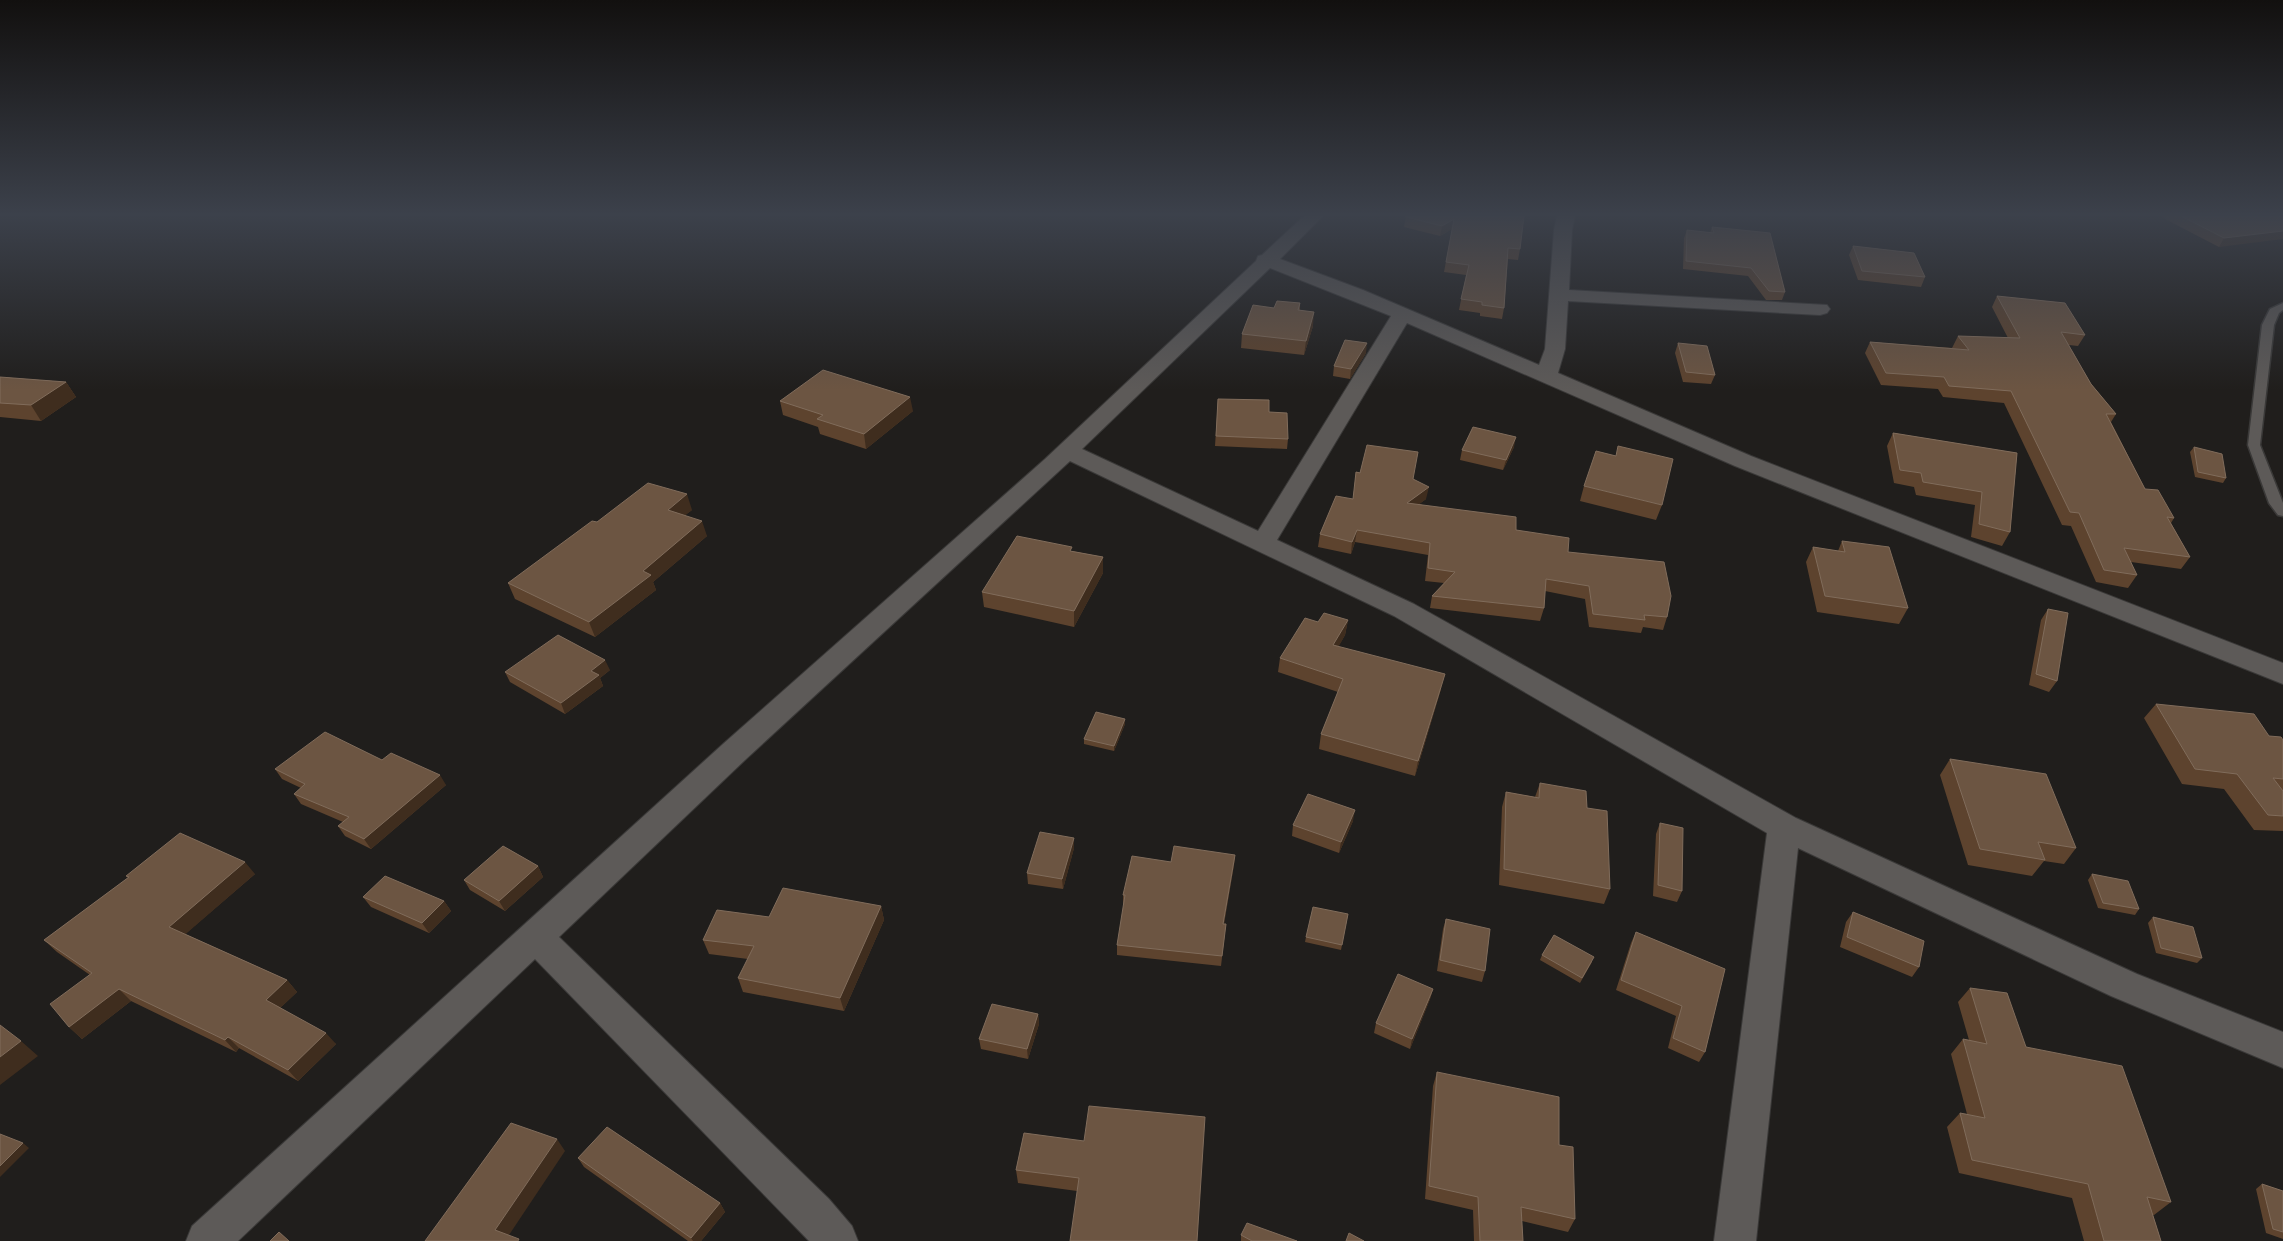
<svg xmlns="http://www.w3.org/2000/svg" width="2283" height="1241" font-family="'PT Sans',sans-serif">
  <style>
    .lines { fill: none; stroke-linecap: round; stroke-linejoin: round }
    .service-casing { stroke: #3a3938; stroke-width: 3 }
    .minor-casing { stroke: #3a3938; stroke-width: 2 }
    .service { fill: #5d5a58; fill-rule: evenodd }
    .minor { fill: #5d5a58; fill-rule: evenodd }
    .wall { fill: #5d432e }
    .shaded-wall { fill: #3f2d1e }
    .building { fill: #6c5542; stroke: #806c5b }
  </style>
  <rect width="100%" height="100%" fill="#201e1c"/>
  <g class="lines">
    <defs>
      <path id="service" d="M2283,303V310L2279,313L2274,325L2260,445L2283,503V516L2278,515L2269,503L2248,445L2262,325L2270,309Z"/>
      <path id="minor" d="M1304,216H1323L1280,259L1363,290L1539,365L1545,349L1554,230L1557,216H1575L1572,230L1569,290L1827,305L1830,309L1827,313L1820,315L1568,301L1565,349L1558,373L1751,456L2283,663V684L1735,466L1407,323L1277,540L1414,604L1796,818L2137,974L2283,1032V1068L2111,996L1798,848L1756,1241H1714L1767,833L1394,616L1070,461L745,760L559,937L829,1199L852,1226L858,1241H809L535,959L238,1241H186L192,1226L723,744L1045,459L1256,261L1258,256L1262,255ZM1270,268L1391,316L1258,531L1082,449Z"/>
    </defs>
    <!-- service casing -->
    <use href="#service" class="service-casing"/>
    <!-- minor casing -->
    <use href="#minor" class="minor-casing"/>
    <!-- service -->
    <use href="#service" class="service"/>
    <!-- minor -->
    <use href="#minor" class="minor"/>
  </g>
  <!-- wall -->
  <path class="wall" d="M1406,216H1524L1520,249L1518,260L1508,259L1504,308L1502,319L1480,316V313L1459,310L1466,275L1444,272L1452,229L1440,236L1404,227Z
    M2162,216H2283L2219,247L2167,220Z
    M1712,227L1785,292L1782,300H1766L1748,276L1683,269L1684,238L1687,230L1710,233Z
    M1853,246L1925,277L1921,287L1858,280L1849,255Z
    M1997,296L2085,335L2078,346L2069,345L2091,384L2116,414L2111,422L2145,489L2174,518L2171,523L2190,557L2181,569L2131,562L2137,575L2128,588L2096,582L2071,526L2062,525L2004,403L1943,397L1938,389L1881,385L1865,353L1870,342L1953,348H1952L1958,336L2008,338L1992,307Z
    M1300,303V310L1313,326L1304,355L1241,348L1242,334L1274,308Z
    M1678,343L1715,375L1711,384L1683,382L1675,353Z
    M1366,353L1350,379L1333,376L1334,366Z
    M0,377L66,382L76,397L41,421L0,417Z
    M1218,399L1269,412L1288,439L1287,449L1215,446Z
    M780,401L913,411L866,449L820,434L818,427L783,415Z
    M1893,433L2017,453L2010,532L2002,546L1971,537L1975,505L1916,495L1914,487L1894,483L1887,446Z
    M1514,447L1503,470L1460,460L1462,450Z
    M2194,447L2226,478L2223,483L2195,477L2190,452Z
    M1356,472L1413,479L1426,499L1419,504L1516,530L1568,552L1667,617L1663,630L1643,627L1641,633L1589,627L1585,599L1545,591L1544,608L1540,621L1430,608L1432,596L1444,583L1425,581L1428,555L1355,542L1351,554L1318,547L1320,534L1353,499Z
    M1584,486L1662,505L1656,520L1580,501Z
    M692,510L685,515L707,536L653,582L656,590L595,637L515,599L508,583L597,522Z
    M1842,541L1908,608L1899,624L1817,612L1806,562L1813,547L1838,551Z
    M1072,551L1103,557V573L1074,627L984,607L982,592Z
    M2048,609L2057,681L2049,692L2029,685L2041,620Z
    M1348,620L1345,635L1338,647L1441,689L1415,776L1319,749L1321,734L1338,692L1278,672L1280,658L1318,622Z
    M610,670L600,678L603,686L565,714L510,682L505,672Z
    M2156,704L2283,740V831L2254,830L2224,789L2182,784L2144,718Z
    M1125,719V724L1114,751L1084,744V739Z
    M1950,759L2076,848L2064,864L2044,861L2032,876L1968,865L1940,775Z
    M382,760L446,785L371,849L345,836L338,826L343,822L301,804L294,794L301,788L282,779L275,769Z
    M1540,783L1587,808L1610,889L1604,904L1499,885L1502,807L1506,792L1535,797Z
    M1353,821L1339,853L1292,836L1293,825Z
    M1660,823L1682,891L1677,902L1653,896L1656,834Z
    M1074,848L1063,889L1028,884L1027,873Z
    M1235,855L1234,865L1224,924H1226L1221,966L1117,955V945L1124,905H1123V895L1171,862Z
    M538,866L543,877L505,911L470,890L464,880Z
    M255,874L185,934L287,980L297,992L280,1008L336,1044L298,1081L239,1048L236,1052L131,1001L82,1039L69,1027L90,975L57,952L44,940L128,878L126,876Z
    M2092,874L2139,909L2135,915L2098,908L2088,880Z
    M363,897L444,901L451,911L429,933L371,907Z
    M881,906L884,920L844,1011L743,992L738,978L748,959L709,954L703,940Z
    M1853,912L1919,967L1912,977L1840,947L1846,922Z
    M1348,914L1341,950L1305,942L1306,937Z
    M2153,917L2202,958L2197,963L2156,953L2148,923Z
    M1446,919L1485,971L1482,982L1437,971L1443,929Z
    M1636,932L1725,969L1705,1052L1699,1062L1668,1048L1676,1016L1616,990L1631,943Z
    M1542,955L1592,962L1580,983L1540,960Z
    M1970,988L2171,1202L2154,1215H2153L2161,1241H2084L2072,1198L1959,1173L1947,1127L1960,1113L1967,1114L1951,1054L1963,1039L1969,1040L1958,1002Z
    M1433,989L1430,999L1410,1049L1374,1033L1376,1023Z
    M1038,1014L1039,1024L1028,1059L981,1049L979,1039Z
    M1437,1072L1559,1145L1575,1219L1568,1232L1522,1221L1523,1241H1474L1473,1210L1425,1199L1433,1086Z
    M1024,1133L1197,1241L1077,1191L1018,1183L1016,1170Z
    M578,1158L720,1203L725,1212L701,1241H688L584,1167Z
    M2262,1184L2283,1191V1239L2266,1233L2256,1189Z
    M1241,1235L1297,1241H1241Z"/>
  <!-- shaded-wall -->
  <path class="shaded-wall" d="M1454,219L1452,229L1440,236L1442,226Z
    M2283,231V239L2219,247L2224,238Z
    M1314,312L1313,326L1304,355L1306,341Z
    M1367,343L1366,353L1350,379L1351,369Z
    M66,382L76,397L41,421L31,405Z
    M910,397L913,411L866,449L864,434Z
    M1516,437L1514,447L1503,470L1506,460Z
    M1429,487L1426,499L1405,515L1407,503Z
    M687,494L692,510L673,525L668,510Z
    M702,521L707,536L653,582L656,590L595,637L589,622L643,571Z
    M1357,530L1355,542L1351,554L1352,542Z
    M1103,557V573L1074,627V611Z
    M1348,620L1345,635L1331,660L1333,645Z
    M605,660L610,670L600,678L603,686L565,714L561,703L591,671Z
    M1445,674L1441,689L1415,776L1418,761Z
    M1125,719V724L1114,751V746Z
    M440,775L446,785L371,849L364,839Z
    M1355,810L1353,821L1339,853L1341,842Z
    M1074,838V848L1063,889L1062,879Z
    M1235,855L1234,865L1222,934L1223,924Z
    M245,862L255,874L180,939L169,927Z
    M538,866L543,877L505,911L499,901Z
    M444,901L451,911L429,933L422,923Z
    M881,906L884,920L844,1011L840,998Z
    M287,980L297,992L276,1012L266,1000Z
    M119,989L131,1001L82,1039L69,1027Z
    M1433,989L1430,999L1410,1049L1412,1039Z
    M1038,1014L1039,1024L1028,1059L1027,1049Z
    M326,1033L336,1044L298,1081L288,1070Z
    M228,1037L239,1048L236,1052L225,1040Z
    M21,1041L38,1056L0,1085V1057Z
    M557,1139L565,1151L505,1241L495,1230Z
    M23,1143L29,1148L0,1177V1166Z
    M720,1203L725,1212L701,1241H693L691,1238Z"/>
  <!-- building -->
  <path class="building" d="M1406,216H1524L1520,249L1508,248L1504,308L1482,305V302L1461,299L1469,265L1446,262L1454,219L1442,226L1406,217Z
    M2181,216H2283V231L2224,238Z
    M1712,227L1770,233L1785,292L1769,291L1751,268L1686,261L1687,230L1714,233Z
    M1853,246L1914,253L1925,277L1862,271Z
    M1997,296L2065,303L2085,335L2061,332L2091,384L2116,414H2106L2145,489L2158,490L2174,518L2167,517L2190,557L2124,548L2137,575L2104,570L2079,513L2070,512L2011,391L1949,386L1944,377L1886,373L1870,342L1969,350L1958,336L2020,338Z
    M1277,301L1300,303L1298,310L1314,312L1306,341L1242,334L1253,305L1274,308Z
    M1345,340L1367,343L1351,369L1334,366Z
    M1678,343L1707,346L1715,375L1686,372Z
    M823,370L910,397L864,434L817,419L823,415L780,401Z
    M0,377L66,382L31,405L0,403Z
    M1218,399L1269,400V412L1287,413L1288,439L1216,436Z
    M1473,427L1516,437L1506,460L1462,450Z
    M1893,433L2017,453L2010,532L1979,524L1982,492L1923,482L1921,473L1900,470Z
    M1367,445L1418,452L1413,479L1429,487L1407,503L1516,517V530L1569,538L1568,552L1664,562L1671,596L1667,617L1644,615L1645,620L1593,614L1589,586L1546,579L1544,608L1432,596L1455,572L1428,568L1430,543L1357,530L1352,542L1320,534L1336,496L1353,499L1356,472L1360,473Z
    M1618,446L1673,459L1662,505L1584,486L1596,451L1616,456Z
    M2194,447L2222,454L2226,478L2198,472Z
    M648,483L687,494L668,510L702,521L643,571L651,575L589,622L508,583L592,521L597,522Z
    M1017,536L1072,547L1070,551L1103,557L1074,611L982,592Z
    M1842,541L1889,547L1908,608L1825,596L1813,547L1845,552Z
    M2048,609L2068,613L2057,681L2036,674Z
    M1324,613L1348,620L1333,645L1445,674L1418,761L1321,734L1343,679L1280,658L1305,618L1318,622Z
    M558,635L605,660L591,671L599,675L561,703L505,672Z
    M2156,704L2254,714L2269,736L2281,737L2283,740V779L2273,778L2283,791V816L2268,815L2237,774L2195,769Z
    M1096,712L1125,719L1114,746L1084,739Z
    M325,732L382,760L391,753L440,775L364,839L338,826L349,817L294,794L305,784L275,769Z
    M1950,759L2046,774L2076,848L2038,842L2045,860L1980,849Z
    M1540,783L1586,791L1587,808L1607,811L1610,889L1504,869L1506,792L1539,798Z
    M1308,794L1355,810L1341,842L1293,825Z
    M1660,823L1683,828L1682,891L1658,885Z
    M1040,832L1074,838L1062,879L1027,873Z
    M180,833L245,862L169,927L287,980L266,1000L326,1033L288,1070L228,1037L225,1040L119,989L69,1027L50,1004L92,973L44,940L129,877L126,876Z
    M503,846L538,866L499,901L464,880Z
    M1174,846L1235,855L1223,924H1226L1222,956L1117,945L1125,895H1123L1132,856L1171,862Z
    M2092,874L2128,881L2139,909L2103,903Z
    M385,876L444,901L422,923L363,897Z
    M783,888L881,906L840,998L738,978L754,946L703,940L717,910L769,917Z
    M1313,907L1348,914L1342,945L1306,937Z
    M1853,912L1924,941L1919,967L1847,937Z
    M2153,917L2193,927L2202,958L2161,948Z
    M1446,919L1490,929L1485,971L1440,960Z
    M1636,932L1725,969L1705,1052L1673,1038L1682,1006L1621,980Z
    M1554,935L1594,957L1582,978L1542,955Z
    M1398,974L1433,989L1412,1039L1376,1023Z
    M1970,988L2007,993L2026,1047L2122,1066L2171,1202L2147,1197L2161,1241H2104L2088,1184L1972,1160L1960,1113L1985,1118L1963,1039L1987,1044Z
    M992,1004L1038,1014L1027,1049L979,1039Z
    M0,1025L21,1041L0,1057Z
    M1437,1072L1559,1097V1145L1573,1147L1575,1219L1521,1207L1523,1241H1480L1478,1197L1429,1186Z
    M1089,1106L1205,1117L1197,1241H1070L1079,1178L1016,1170L1024,1133L1084,1141Z
    M511,1123L557,1139L495,1230L519,1239L518,1241H425Z
    M607,1127L720,1203L691,1238L578,1158Z
    M0,1134L23,1143L0,1166Z
    M2262,1184L2283,1191V1232L2273,1229Z
    M1247,1223L1297,1241H1252L1241,1235Z
    M279,1232L289,1241H270Z
    M1349,1233L1364,1241H1346Z"/>
  <!-- sky -->
  <linearGradient id="sky" x2="0" y2="1"><stop stop-color="#12100f"/><stop offset="0.55" stop-color="#3c414b"/><stop offset="1" stop-color="#3c414b" stop-opacity="0"/></linearGradient>
  <rect width="2283" height="390" fill="url(#sky)"/>
</svg>
